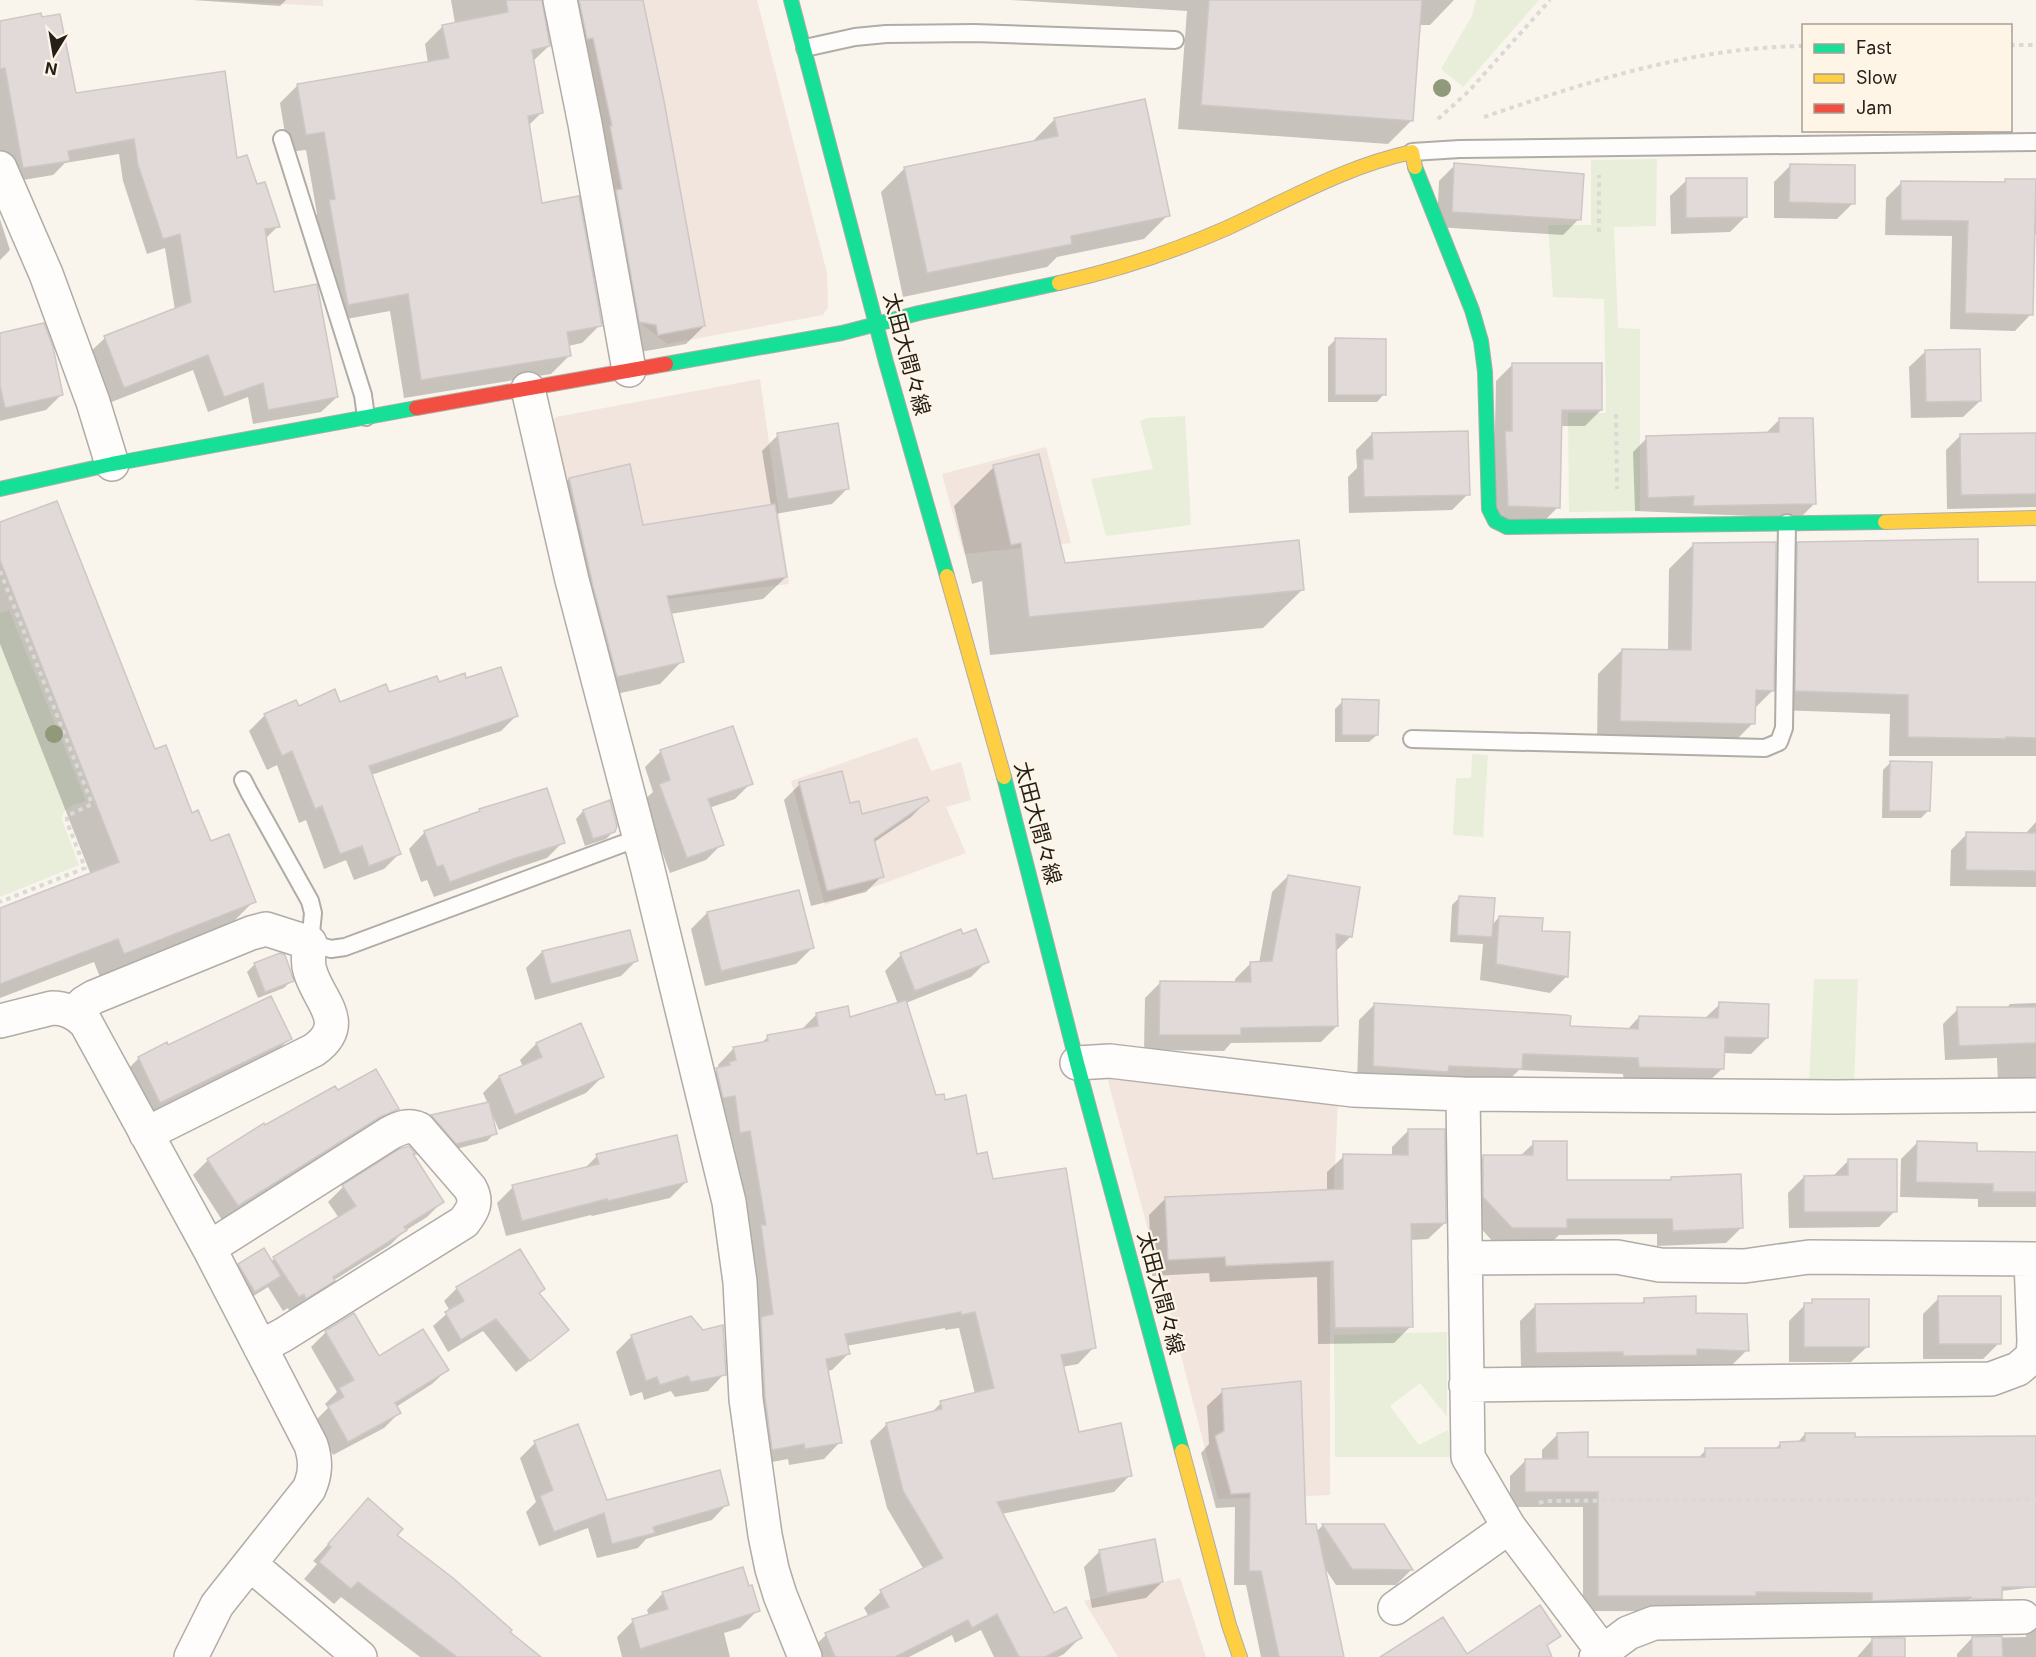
<svg xmlns="http://www.w3.org/2000/svg" width="2036" height="1657" font-family="Inter,'Noto Sans JP',sans-serif">
  <style>
    .commercial { fill: #f2e5de }
    .green { fill: #e9eeda }
    .shadow { fill: #0003 }
    .building { fill: #e1dad8; stroke: #cec7c6; stroke-width: 1.5 }
    .lines { fill: none; stroke-linecap: round; stroke-linejoin: round }
    .lane-casing { stroke: #b0aca6; stroke-width: 20 }
    .street-casing { stroke: #b0aca6; stroke-width: 36 }
    .fast-casing { stroke: #b0aca6; stroke-width: 16 }
    .slow-casing { stroke: #b0aca6; stroke-width: 16 }
    .jam-casing { stroke: #b0aca6; stroke-width: 16 }
    .path { stroke: #dad9d6; stroke-width: 4; stroke-dasharray: 4.5 4.5; stroke-linecap: butt }
    .lane { stroke: #fefdfc; stroke-width: 16 }
    .street { stroke: #fefdfc; stroke-width: 33 }
    .fast { stroke: #16e098; stroke-width: 14 }
    .slow { stroke: #ffcf43; stroke-width: 14 }
    .jam { stroke: #f24e42; stroke-width: 14 }
    .tree { fill: #90997a }
    .labels { text-anchor: middle; dominant-baseline: central; stroke-width: 4.5; stroke-linejoin: round; paint-order: stroke }
    .street-label { font-size: 21px; fill: #241f19; stroke: #fff5e6 }
  </style>
  <rect width="100%" height="100%" fill="#f9f4ec"/>
  <!-- commercial -->
  <path class="commercial" d="M208,0H323V6Z
    M576,0H757L827,273L828,307L823,315L667,344L643,325Z
    M760,379L789,584L591,608L548,427L556,417Z
    M1046,447L1071,543L964,554L942,474Z
    M917,737L931,771L961,762L971,800L946,807L966,853L825,905L791,781Z
    M1107,1077L1338,1100L1330,1269V1495L1218,1499L1161,1278Z
    M1180,1578L1206,1657H1118L1084,1601Z"/>
  <!-- green -->
  <path class="green" d="M1476,0H1539L1463,87L1441,69L1472,16Z
    M1657,159L1656,226L1614,227L1618,328L1640,329V511L1569,512L1568,413H1606L1604,299L1553,297L1548,225H1591V160Z
    M1185,416L1191,525L1106,536L1091,479L1153,469L1140,421L1148,418Z
    M9,610L86,801C75,805 62,806 62,820L79,865L0,897V613Z
    M1472,754L1488,755L1483,837L1453,835L1456,778H1471Z
    M1814,979H1858L1854,1084L1809,1083Z
    M1447,1332V1417L1420,1383L1390,1406L1419,1445L1448,1430L1451,1457H1335L1334,1335Z"/>
  <!-- shadow -->
  <path class="shadow" d="M192,0H286L280,6Z
    M451,0H540L549,46L532,62L542,112L528,126L541,205L600,325L582,343L568,346L570,355L551,374L404,398L390,311L330,322L312,220L317,214L306,150L288,152L280,103L298,85L428,63L425,44L443,26L455,23Z
    M545,0H641L704,326L686,344L640,352Z
    M1011,0H1454L1430,25H1419L1412,120L1388,144L1178,129L1187,11Z
    M0,23L75,95L236,160L256,186L278,226L265,239L273,294L337,397L321,412L253,424L248,397L208,412L193,370L109,403L89,353L105,338L175,310L165,248L147,254L123,181L119,154L65,163L53,175L5,183L0,175Z
    M1055,119L1168,215L1144,239L1057,257L1047,267L903,297L881,192L905,168L1032,142Z
    M1455,165L1579,219L1563,235L1437,227L1439,181Z
    M1790,166L1853,203L1837,219L1774,218V182Z
    M1687,180L1746,216L1730,232L1671,234L1670,196Z
    M2036,180V234H2034L2031,314L2015,331L1950,329L1952,236L1885,235L1886,198L1902,182L2002,183L2005,181Z
    M0,219L10,250L0,260Z
    M0,334L62,394L46,410L0,421Z
    M1335,340L1384,394L1377,402H1328V347Z
    M1926,351L1980,401L1963,417L1911,418L1909,367Z
    M1512,365L1601,410L1585,426H1560L1558,507L1542,523H1493L1496,381Z
    M1779,420L1814,504L1800,518L1635,511L1633,452L1647,438L1765,434Z
    M1372,434L1468,494L1452,510L1349,513L1348,477L1357,468L1356,450Z
    M778,435L848,488L832,504L775,514L786,577L763,599L670,614L682,661L660,684L595,699L547,501L569,479L642,527L771,506L762,451Z
    M2036,435V507L1947,509L1946,450L1960,436Z
    M994,467L1064,565L1303,589L1263,628L990,655L982,581L972,584L954,506Z
    M0,524L154,751L210,843L254,901L230,925L100,977L94,962L0,998V910L91,875L0,644Z
    M1798,543L1976,583H2036V756H1889L1890,714L1777,710L1779,563Z
    M1693,545L1773,690L1754,709L1753,723L1729,747L1597,745L1598,674L1622,650L1668,651L1669,569Z
    M465,680L516,716L501,731L371,775L400,853L384,869L354,880L346,860L324,869L306,820L299,823L277,765L267,770L249,731L265,715L298,708L340,704Z
    M1343,701L1377,735L1369,742H1335V709Z
    M661,751L751,783L735,799L709,808L722,844L706,860L670,873L643,801L653,792L645,767Z
    M1891,762L1929,810L1921,818H1882L1883,770Z
    M800,784L849,805L861,816L927,801L911,817L873,843L882,876L866,892L811,906L784,800Z
    M609,802L614,831L606,839L585,846L576,819L583,811Z
    M480,810L563,842L547,858L496,875L434,897L427,880L421,882L409,849L425,832L477,813Z
    M2036,822V887L1950,886L1951,850L1967,834L2024,835Z
    M1288,876L1350,937L1335,952L1337,1026L1321,1042L1231,1043L1224,1051L1144,1050L1145,998L1161,982L1235,983V979L1251,963H1259L1272,892Z
    M1460,897L1492,925L1499,917L1540,932L1566,977L1550,993L1480,980L1483,944L1450,942L1452,905Z
    M707,913L812,948L796,964L705,986L691,929Z
    M629,932L637,960L621,976L535,1000L526,968L542,952Z
    M280,955L292,980L284,988L258,998L247,972L255,964Z
    M901,955L987,961L971,977L906,1003L935,1097L944,1101L1094,1347L1078,1364L1062,1367L1077,1434L1130,1475L1114,1492L1001,1514L1053,1615L1080,1638L1064,1654L1058,1657H994L981,1630L955,1643L952,1635L909,1657H812L809,1651L826,1635L869,1617L864,1608L881,1592L924,1570L887,1508L870,1441L887,1424L930,1414L941,1403L975,1394L959,1328L945,1330V1328L846,1346L848,1354L832,1370L827,1371L840,1442L824,1459L789,1465L788,1459L756,1465L750,1239L734,1147L724,1148L700,1086L719,1069L718,1065L734,1048L761,1043L768,1037L800,1031L817,1014L849,1019L898,1004L885,971Z
    M2036,1003V1083L1998,1084L1997,1058L1945,1060L1943,1024L1958,1009H2006L2010,1004Z
    M1375,1004L1569,1028L1627,1030L1639,1017L1704,1019L1720,1004L1767,1038L1751,1054L1723,1053V1068L1706,1084L1624,1082L1623,1074L1519,1070L1505,1084L1357,1082L1359,1020Z
    M290,1038L274,1054L144,1118L123,1074L139,1058L167,1047Z
    M536,1044L602,1077L586,1093L499,1130L492,1114L491,1115L495,1133L487,1141L448,1151L425,1124L432,1117L488,1104L483,1093L499,1077L523,1067L520,1060Z
    M337,1092L397,1109L382,1124L222,1220L193,1175L208,1160L264,1127Z
    M1408,1131L1445,1223L1428,1239L1410,1240L1411,1326L1394,1343L1318,1344L1317,1277L1210,1282L1209,1273L1152,1276L1149,1215L1165,1199L1327,1191V1172L1344,1156L1392,1157V1147Z
    M1534,1143L1565,1182L1669,1181L1671,1179L1742,1227L1726,1243L1657,1246V1234L1559,1235L1550,1244H1495L1468,1214L1467,1173L1483,1157H1519Z
    M1917,1143L1975,1153H2036V1207H1978V1199L1900,1197L1901,1159Z
    M407,1147L414,1154L412,1155L442,1202L427,1217L403,1232L390,1245L331,1282L318,1296L290,1313L288,1308L283,1311L268,1287L238,1306L223,1281L239,1265L271,1261L339,1218L328,1202L343,1187Z
    M597,1156L686,1182L670,1198L592,1216L591,1215L506,1236L497,1203L513,1187L583,1170Z
    M1849,1160L1895,1211L1879,1227L1789,1228L1788,1193L1804,1177H1832Z
    M519,1251L543,1289L538,1294L567,1330L516,1372L483,1331L448,1352L433,1326L450,1311L444,1301L457,1288Z
    M1939,1298L1999,1343L1983,1359H1923V1314Z
    M1645,1300L1695,1314L1747,1350L1731,1366L1685,1365L1680,1370L1521,1368L1520,1321L1536,1305L1640,1304Z
    M1813,1301L1868,1346L1851,1362H1789V1321L1805,1305H1809Z
    M326,1332L378,1358L447,1370L432,1384L396,1407L399,1413L384,1428L333,1455L315,1421L328,1408L325,1404L337,1392L311,1347Z
    M632,1336L724,1374L708,1391L675,1397L671,1391L644,1400L642,1392L630,1396L616,1352Z
    M1223,1391L1304,1525L1316,1532L1323,1525L1383,1526L1411,1570L1396,1585H1336L1324,1567L1339,1657H1261L1246,1585H1234L1235,1507L1216,1508L1201,1453L1209,1444L1207,1406Z
    M1558,1434L1587,1459L1698,1458L1706,1450L1775,1449L1781,1443H1797L1805,1434L1854,1439L2036,1438V1587L1974,1594L1959,1612L1583,1611V1507H1510V1476L1525,1461L1542,1460V1450Z
    M535,1443L606,1501L727,1504L712,1520L646,1539L638,1548L597,1558L588,1528L539,1546L526,1512L536,1502L520,1458Z
    M368,1500L395,1535L538,1657H420L341,1597L334,1604L304,1579L317,1564L313,1561Z
    M1100,1551L1162,1582L1146,1598L1092,1608L1084,1567Z
    M663,1593L756,1612L740,1628L724,1633L730,1657H622L617,1637L633,1621L649,1616L647,1610Z
    M2036,1605V1657H1957V1654L1972,1638L2026,1637L2024,1624L2021,1620Z
    M1872,1640L1904,1657H1857Z"/>
  <!-- building -->
  <path class="building" d="M506,0H542L550,46L532,50L543,113L528,116L542,203L579,196L602,326L567,332L571,356L421,380L408,294L348,305L329,200L335,199L324,132L306,135L297,84L449,58L442,25L508,12Z
    M579,0H643L664,101L705,326L658,335L656,325L639,322L616,190L622,189L610,126H612L593,38L587,39Z
    M1209,0H1422L1413,121L1201,105Z
    M41,13L42,17L60,14L76,93L225,71L237,158L247,155L257,184L265,182L280,227L265,229L274,292L317,284L338,397L268,410L263,383L224,397L208,355L124,388L104,336L191,302L180,234L163,239L138,165L134,139L68,151L70,161L23,168L5,68L0,69V21Z
    M1145,99L1170,216L1071,236L1072,244L927,273L904,167L1058,136L1054,118Z
    M1454,163L1584,174L1581,220L1452,212Z
    M1790,164L1855,165V204L1789,202Z
    M1686,178H1747V217L1686,218Z
    M2005,179H2036L2033,315L1965,313L1968,221L1901,220V181L2005,182Z
    M44,323L53,347L63,395L5,408L0,386V333Z
    M1335,338L1386,339V395H1335Z
    M1980,349L1981,401L1926,402L1925,350Z
    M1512,363H1602V410H1562L1560,508L1508,506L1505,431H1512Z
    M1779,418H1813L1816,504L1693,506L1694,496L1648,498L1646,436L1779,432Z
    M838,423L849,489L788,499L777,433Z
    M1468,431L1470,495L1364,497L1363,459H1373L1372,433Z
    M2036,433V494L1961,495L1960,434Z
    M1039,454L1065,563L1299,540L1304,590L1029,617L1021,543L1011,545L993,465Z
    M630,464L643,525L775,504L787,577L667,596L684,662L617,677L593,586L569,478Z
    M57,501L155,749L166,745L192,813L198,810L211,841L229,834L256,902L124,954L118,939L0,984V908L119,862L0,560V522Z
    M1978,539V582H2036V738L2006,737V739L1908,737V695L1795,691L1797,542Z
    M1776,542L1774,691L1756,690L1755,724L1620,721L1622,649L1691,650L1693,543Z
    M501,667L518,716L369,766L401,854L369,866L362,846L340,854L322,806L315,809L292,751L282,756L264,714L296,700L299,706L335,689L340,702L386,684L389,692L437,676L439,682L465,673L466,678Z
    M1342,699L1379,700L1378,735H1342Z
    M733,726L753,784L708,799L724,845L687,858L659,784L670,780L660,750Z
    M1890,761L1932,762L1930,811H1889Z
    M842,771L850,803L859,801L862,814L927,797L929,801L874,839L884,877L827,891L799,782Z
    M547,788L565,843L513,859L450,882L443,865L437,867L424,831L480,811L479,809Z
    M610,800L617,826L615,832L593,839L583,810Z
    M1966,832L2036,833V871L1966,870Z
    M1288,875L1360,887L1352,937L1336,934L1338,1026L1241,1028V1035H1159L1160,981L1251,982L1250,962L1272,961Z
    M799,890L814,948L721,971L707,912Z
    M1459,896L1495,898L1492,937L1457,935Z
    M1499,916L1543,918L1542,931L1570,932L1568,977L1496,964Z
    M961,929L963,934L976,929L989,962L915,991L900,953Z
    M630,930L638,961L551,984L542,951Z
    M280,953L285,955L294,981L265,992L254,963Z
    M271,996L292,1039L160,1103L138,1057L167,1042L168,1045Z
    M906,1000L936,1095L944,1094L945,1100L966,1095L977,1154L987,1152L993,1179L1066,1168L1096,1348L1061,1355L1079,1432L1121,1423L1132,1476L997,1502L1054,1613L1066,1607L1082,1638L1045,1657H1019L997,1614L972,1628L968,1620L895,1657H835L825,1633L889,1607L880,1590L943,1558L903,1491L886,1423L942,1409L940,1401L994,1388L975,1312L961,1315V1312L845,1334L850,1354L826,1359L842,1443L805,1449L804,1444L772,1450L765,1397L761,1317L773,1314L761,1225H766L750,1131L740,1133L735,1096L723,1098L716,1068L730,1065L729,1062L736,1060L733,1047L768,1041L767,1035L818,1026L816,1013L848,1006L850,1017Z
    M1719,1002L1769,1004L1768,1038L1725,1037L1724,1069L1639,1067L1638,1058L1523,1054L1522,1069L1449,1066L1448,1072L1373,1066L1374,1003L1566,1015L1571,1016L1570,1026L1638,1029L1639,1016L1718,1018Z
    M1957,1007H2036V1043L1959,1046Z
    M581,1023L604,1077L515,1115L499,1076L542,1057L536,1043Z
    M376,1069L399,1109L380,1117L238,1206L207,1159L264,1123L265,1125L335,1086L338,1090Z
    M489,1102L497,1134L456,1144L431,1115Z
    M1408,1129H1445L1446,1223L1411,1224L1413,1327L1335,1328L1333,1261L1226,1266L1225,1257L1168,1260L1165,1197L1343,1189V1154L1408,1155Z
    M677,1135L687,1182L608,1201L607,1199L522,1221L512,1185L599,1164L596,1154Z
    M1533,1141H1567V1180H1671V1177L1741,1174L1743,1228L1673,1231L1672,1219H1567V1228H1512L1483,1197V1155H1533Z
    M1917,1141L1977,1143V1151L2036,1152V1192H1993V1184L1916,1182Z
    M409,1146L416,1154H413L444,1202L404,1227L407,1230L333,1277L335,1281L306,1299L304,1294L299,1297L273,1257L356,1206L342,1185L399,1149Z
    M1848,1159H1897V1212H1804V1176L1848,1175Z
    M264,1248L281,1276L255,1292L238,1264Z
    M520,1249L545,1289L539,1293L569,1330L530,1361L496,1319L461,1340L445,1312L464,1301L456,1287Z
    M1696,1296V1313L1747,1314L1749,1351L1697,1349V1355L1623,1356V1352L1536,1353L1535,1304L1644,1303V1298Z
    M1938,1296H2001V1344H1939Z
    M1812,1299H1869V1347H1804V1303H1812Z
    M354,1313L379,1356L423,1329L449,1370L395,1403L401,1413L348,1442L328,1406L344,1397L339,1388L354,1380L325,1331Z
    M691,1316L703,1330L723,1325L726,1375L691,1382L688,1376L660,1385L657,1377L646,1381L631,1335Z
    M1301,1381L1306,1524H1316L1344,1657H1279L1261,1571H1249L1250,1493L1231,1494L1215,1436L1224,1431L1222,1389Z
    M578,1424L607,1500L720,1470L729,1505L653,1527L655,1533L612,1544L604,1513L554,1532L540,1496L553,1490L534,1441Z
    M1588,1432V1457H1705V1448H1780V1442L1805,1441V1433H1855V1437L2036,1436V1587H2002V1599H1971V1597L1872,1601V1593L1756,1592V1596H1598V1492H1525V1459H1558L1557,1433Z
    M368,1498L403,1529L397,1535L453,1578L512,1630L510,1632L541,1657H457L358,1582L351,1589L319,1562L331,1547L328,1544Z
    M1322,1524H1384L1413,1570L1352,1569Z
    M1155,1539L1163,1582L1107,1593L1099,1550Z
    M743,1567L749,1586L752,1585L760,1611L640,1649L632,1619L668,1609L662,1592Z
    M1540,1605L1561,1636L1547,1645L1552,1657H1380L1443,1617L1467,1654Z
    M2002,1636L2003,1657H1972V1637Z
    M1872,1638H1905V1657H1872Z"/>
  <g class="lines">
    <defs>
      <path id="lane" d="M805,48L855,37L886,34L974,33L1175,40
        M282,139L363,395L366,417
        M1412,152L1460,149L2036,142
        M1412,739L1765,748L1779,742L1784,728L1787,523
        M243,780L249,792L310,901L313,913L310,943L331,949L345,947L622,844L639,840"/>
      <path id="street" d="M560,0L585,124L629,370
        M0,168L46,274L93,402L112,464
        M528,389L572,580L647,866L729,1202L740,1282L746,1399L765,1535L772,1569L780,1595L805,1657
        M74,1013L84,1003L94,997L251,933L266,929L310,943C309,952 307,962 310,971C319,1002 351,1023 314,1050L146,1134
        M0,1021L52,1008C66,1008 76,1013 86,1023L209,1248L311,1445C316,1461 316,1473 309,1489L217,1605L191,1657
        M1077,1063L1110,1061L1353,1090L1463,1094L1835,1097L2036,1095
        M1463,1094L1468,1457L1509,1527L1607,1657
        M209,1248L390,1133C400,1128 408,1124 419,1129L470,1188C478,1202 473,1210 464,1222L283,1335L260,1347
        M1465,1258L1617,1257L1660,1265L1744,1266L1809,1257L2036,1259
        M1466,1385L1991,1379L2018,1369L2033,1356L2034,1341L2031,1259
        M250,1564L360,1657
        M1395,1608L1509,1527
        M1596,1657L1628,1633L1654,1623L2023,1617"/>
      <path id="fast" d="M791,0L886,362L947,576
        M1415,167L1472,310L1481,341L1485,372L1489,509L1495,521L1507,527L1885,522
        M666,364L842,333L919,313L1059,283
        M0,489L112,464L416,408
        M1004,777L1077,1063L1182,1451"/>
      <path id="slow" d="M1059,283C1117,270 1173,252 1227,228C1288,200 1346,166 1412,152L1415,167
        M1885,522L2036,518
        M947,576L1004,777
        M1182,1451L1229,1625L1240,1657"/>
      <path id="jam" d="M416,408L666,364"/>
    </defs>
    <!-- lane casing -->
    <use href="#lane" class="lane-casing"/>
    <!-- street casing -->
    <use href="#street" class="street-casing"/>
    <!-- fast casing -->
    <use href="#fast" class="fast-casing"/>
    <!-- slow casing -->
    <use href="#slow" class="slow-casing"/>
    <!-- jam casing -->
    <use href="#jam" class="jam-casing"/>
    <!-- path -->
    <path class="path" d="M2010,45H2036
      M1484,117C1587,82 1693,47 1804,46
      M1438,119L1469,91L1550,0
      M1599,232V175
      M1616,414L1617,489
      M0,571L92,804L67,816V822L85,868L0,902
      M1539,1503L1545,1501L2036,1499"/>
    <!-- lane -->
    <use href="#lane" class="lane"/>
    <!-- street -->
    <use href="#street" class="street"/>
    <!-- fast -->
    <use href="#fast" class="fast"/>
    <!-- slow -->
    <use href="#slow" class="slow"/>
    <!-- jam -->
    <use href="#jam" class="jam"/>
  </g>
  <!-- trees -->
  <g class="tree">
    <circle cx="1442" cy="88" r="9"/>
    <circle cx="54" cy="734" r="9"/>
  </g>
  <g class="labels">
    <!-- street labels -->
    <g class="street-label">
      <text transform="translate(907 354) rotate(75)">太田大間々線</text>
      <text transform="translate(1038 823) rotate(75)">太田大間々線</text>
      <text transform="translate(1161 1293) rotate(75)">太田大間々線</text>
    </g>
  </g>
  <!-- legend -->
  <rect x="1802" y="24" width="210" height="108" fill="#fff5e6" stroke="#a79f94" stroke-width="1.5"/>
  <rect x="1814" y="44" width="30" height="9" fill="#16e098" stroke="#a79f94" stroke-width="1.5"/>
  <text x="1856" y="54" font-size="18" fill="#241f19">Fast</text>
  <rect x="1814" y="74" width="30" height="9" fill="#ffcf43" stroke="#a79f94" stroke-width="1.5"/>
  <text x="1856" y="84" font-size="18" fill="#241f19">Slow</text>
  <rect x="1814" y="104" width="30" height="9" fill="#f24e42" stroke="#a79f94" stroke-width="1.5"/>
  <text x="1856" y="114" font-size="18" fill="#241f19">Jam</text>
  <!-- north arrow -->
  <g transform="translate(54 54) rotate(191)" stroke="#fff5e6" stroke-width="4.5" paint-order="stroke">
  <path d="M0-4.5L10 22L0 15L-10 22Z" fill="#241f19"/>
  <text y="-9" font-size="16" font-weight="bold" text-anchor="middle" fill="#241f19">N</text>
  </g>
</svg>
